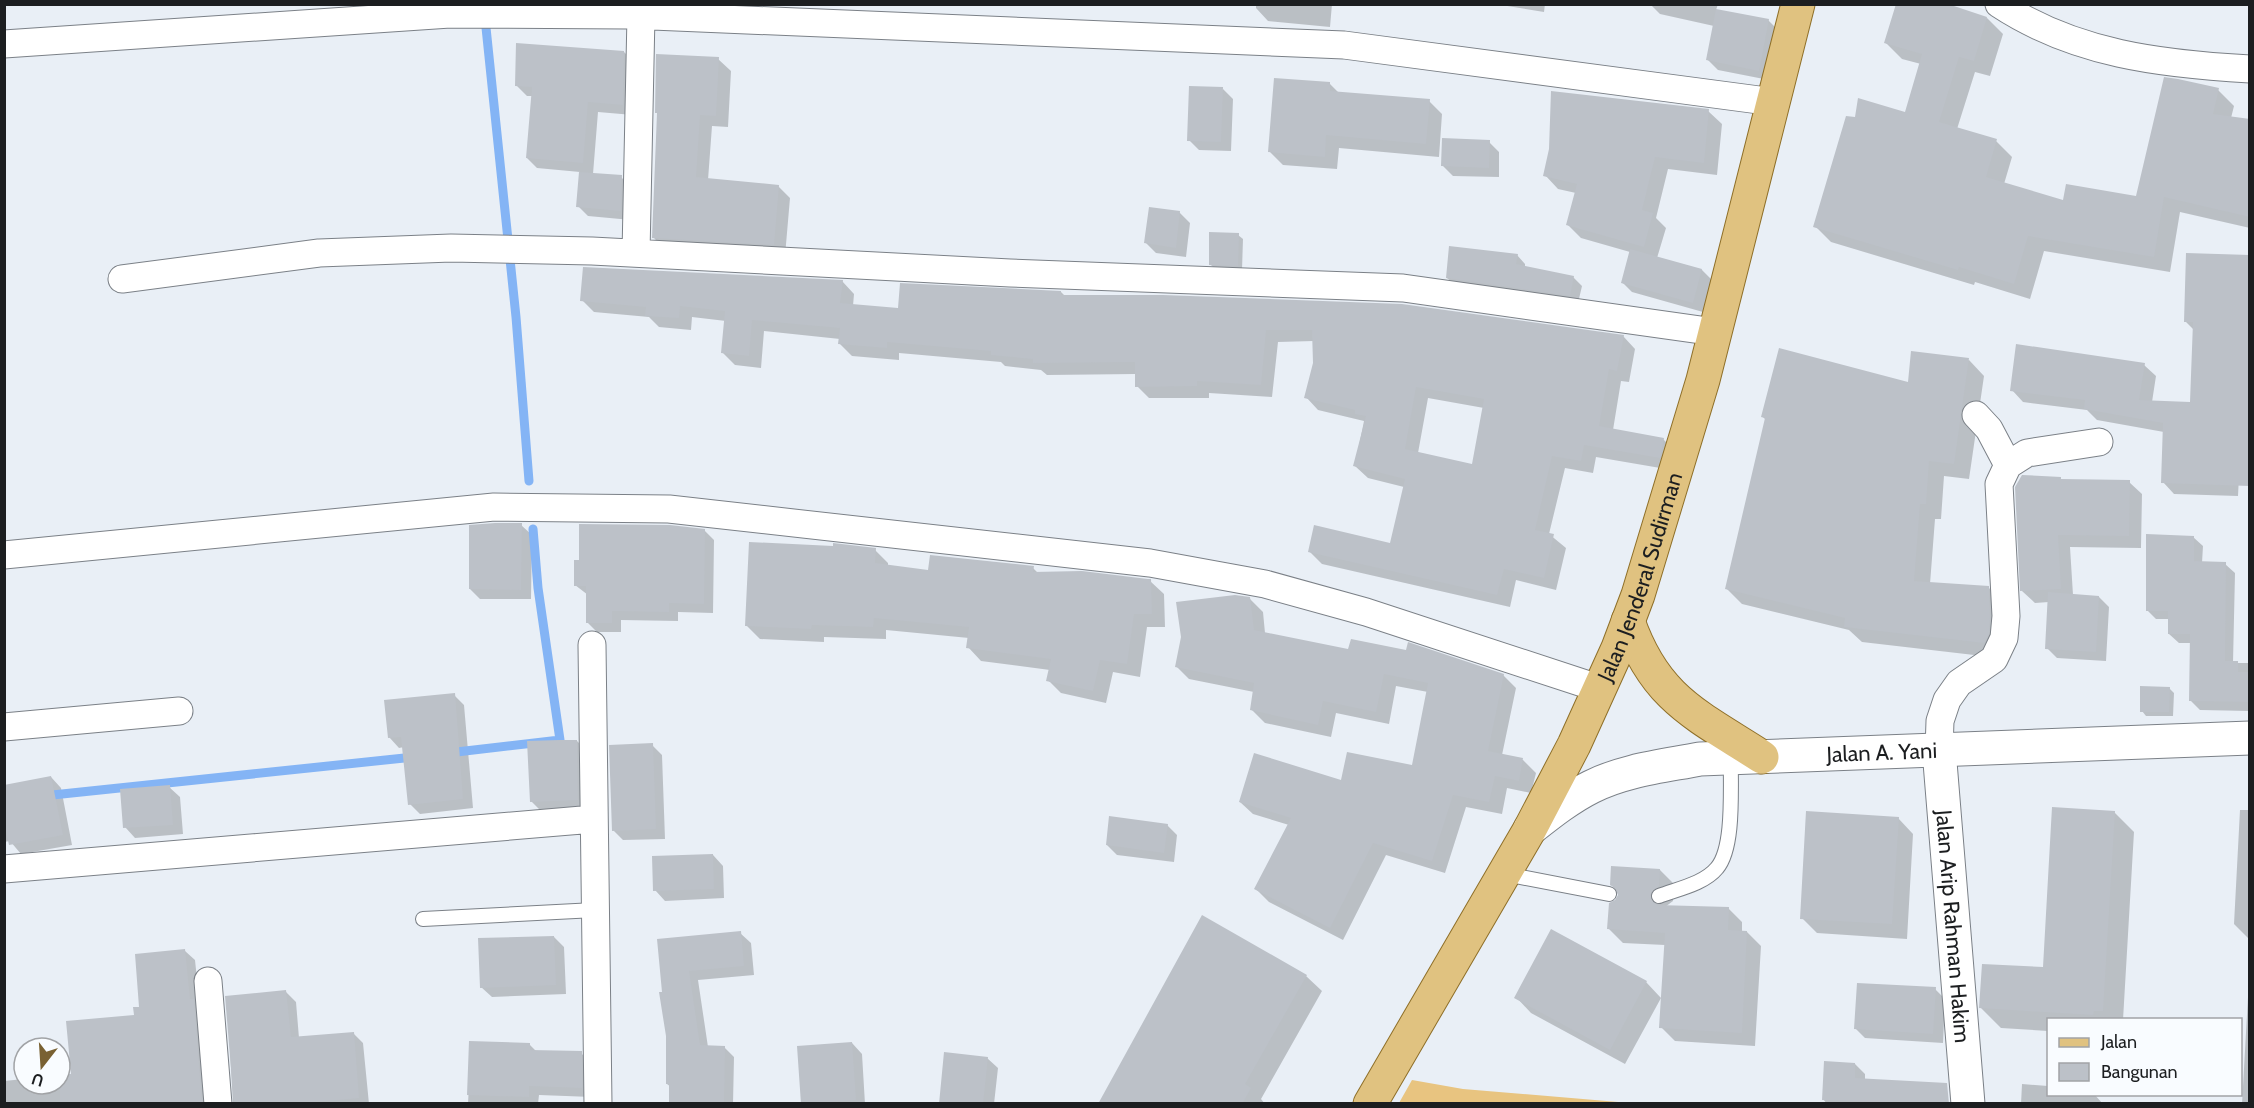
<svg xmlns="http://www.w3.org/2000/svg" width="2254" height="1108" font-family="Cabin,sans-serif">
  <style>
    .green { fill: #e8c480 }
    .shadow { fill: #0003; fill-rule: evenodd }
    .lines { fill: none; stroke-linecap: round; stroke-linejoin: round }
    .stream { stroke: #84b4f5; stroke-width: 9 }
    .building { fill: #bcc1c8; fill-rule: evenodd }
    .service-casing { stroke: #7b8087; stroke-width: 16 }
    .minor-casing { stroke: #7b8087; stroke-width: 29 }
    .tertiary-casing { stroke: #7b8087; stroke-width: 35 }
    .primary-casing { stroke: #8e6f28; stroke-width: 35 }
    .service { stroke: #fff; stroke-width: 14 }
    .minor { stroke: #fff; stroke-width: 27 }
    .tertiary { stroke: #fff; stroke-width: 33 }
    .primary { stroke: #e0c280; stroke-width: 33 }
    .labels { text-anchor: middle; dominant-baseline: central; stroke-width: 4.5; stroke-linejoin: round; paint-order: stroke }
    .street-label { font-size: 22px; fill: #1c1e20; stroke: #f9fcff }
  </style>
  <rect width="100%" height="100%" fill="#e9eff6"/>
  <!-- green -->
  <path class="green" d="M1412,1080L1463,1089L1630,1103H1399Z"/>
  <!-- shadow -->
  <path class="shadow" d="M1256,4H1332L1330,27L1268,21L1256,8Z
    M1495,4H1545L1544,12Z
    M1650,4H1718L1716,10L1768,20L1778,30L1769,80L1718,70L1708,60L1714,26L1660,14Z
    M1987,18L2003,34L1990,76L1975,72L1957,129L1996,141L2012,157L2004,184L2064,202L2137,197L2218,90L2234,106L2231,118L2250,121V228L2180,212L2170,272L2044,251L2030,299L1975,282L1974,285L1831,242L1815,226L1906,114L1921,64L1902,59L1886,43Z
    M624,52L634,62L633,115L598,112L593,174L621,177L631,187V220L588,216L578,206L580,172L537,168L527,158L533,96H527L517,86Z
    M718,59L731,71L728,127L712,126L708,180L778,186L790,198L785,256L666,250L654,238Z
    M1330,84L1339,93L1429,101L1442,114L1439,157L1339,148L1337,169L1283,165L1270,152Z
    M1223,89L1233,99L1231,151L1199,150L1189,140Z
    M1708,111L1722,124L1717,175L1668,169L1656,218L1666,228L1657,258L1702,270L1712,280L1703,312L1632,292L1622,282L1630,252L1581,238L1568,225L1576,193L1558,189L1545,175Z
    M1489,142L1499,152V177L1453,176L1443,166Z
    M1179,212L1190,223L1186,257L1156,253L1146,243Z
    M1238,235L1243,239L1242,270L1215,269L1210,264Z
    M1517,255L1525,264V267L1573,277L1582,286L1578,303L1456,286L1447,278Z
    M2250,257L2238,496L2174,494L2163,482L2164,432L2097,420L2087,410L2023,402L2012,390L2144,365L2156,376L2152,402L2191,404L2194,330L2186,322Z
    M842,281L854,294L853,306L899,310L1061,292L1065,296L1623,336L1635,349L1629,382L1621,381L1613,430L1663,439L1675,451L1672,470L1596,457L1593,473L1565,468L1549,534L1566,548L1556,590L1516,580L1510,607L1322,564L1309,551L1392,545L1404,487L1368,478L1355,466L1364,421L1318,410L1306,397L1314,363V341L1278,342L1272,397L1209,393V398H1149L1137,386L1136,374L1047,375L1041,370L1005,366L1001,362L899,353V360L852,356L840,344V339L764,331L761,368L735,365L723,353L726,321L692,317L691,330L659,327L649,317L594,312L582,300ZM1428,398L1484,408L1473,466L1418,453Z
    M1969,360L1984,376L1969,479L1944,476L1941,519H1935L1930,584L1988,587L2004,603L2000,658L1862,642L1849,630L1742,604L1727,589L1766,420L1763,417L1909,384Z
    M2129,482L2142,494L2141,548L2070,547L2073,595L2099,597L2109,607L2106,661L2057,658L2047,648L2049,602L2035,603L2022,591L2016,487Z
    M521,525L532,535L531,599H480L470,589Z
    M704,530L714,540L713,613L678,612V621L621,620V632H597L587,622L588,595L575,585L581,561Z
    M2193,537L2203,546L2202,563L2225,564L2235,573L2233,663H2250V716L2249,711L2200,710L2191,701L2192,643H2179L2169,634L2170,619H2156L2147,610Z
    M875,550L888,563V566L929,571L1033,568L1039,574L1150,581L1164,594L1165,627H1147L1140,677L1113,672L1106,703L1061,693L1048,680L1050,670L981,661L968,647L969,638L886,630V639L824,637V642L760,639L747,626Z
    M1250,599L1263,612L1265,633L1349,651L1503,675L1516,688L1502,755L1523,760L1536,773L1531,793L1507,788L1502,814L1466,807L1445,873L1386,855L1343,940L1269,902L1256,889L1289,825L1253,814L1240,802L1413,767L1428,692L1396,686L1389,724L1336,713L1331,737L1265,723L1252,710L1254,692L1189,679L1176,666Z
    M2169,688L2174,693L2173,716H2146L2142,711Z
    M454,695L464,705L473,808L420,814L410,804L404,747L399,748L389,737Z
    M577,741L587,751L588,810L541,811L531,801Z
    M652,745L662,755L665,839L623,840L613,830Z
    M51,777L61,788L72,845L21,854L10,841L4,842V786Z
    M169,787L180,797L183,834L135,838L125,827Z
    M2240,810H2250V940L2234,924Z
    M2114,812L2134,832L2123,1020H2048V1031L2001,1028L1981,1008L2045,969Z
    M1898,818L1913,834L1907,939L1817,933L1802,918Z
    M1167,825L1177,835L1174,862L1117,855L1107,845Z
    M713,855L723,866L724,898L665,901L655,890Z
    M1660,870L1674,884L1673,901L1665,907L1728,908L1742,922V932H1747L1761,946L1755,1046L1675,1041L1661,1027L1665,945L1623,943L1609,929L1619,895L1611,884Z
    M740,933L751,943L754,975L698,980L708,1047H724L734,1057L733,1104H671V1087L667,1084L668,1036L659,940Z
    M554,937L564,947L566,994L492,997L481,987Z
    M185,951L195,960L210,1104H4V1081L24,1079V1084H60V1076L73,1075L135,1017Z
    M1306,976L1322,991L1261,1099L1265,1104H1100Z
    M1646,982L1661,998L1625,1064L1531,1013L1516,997Z
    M1935,989L1945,999L1943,1043L1865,1038L1855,1028Z
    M286,992L296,1002L299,1038L353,1033L363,1043L369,1104H233L227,997Z
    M2248,997L2250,1104H2242Z
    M471,1043L530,1045L536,1051L581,1053L591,1063L592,1097L539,1095L538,1104H468Z
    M852,1043L862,1054L865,1104H803Z
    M987,1058L998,1068L994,1104H941Z
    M1855,1064L1865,1074V1080L1942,1104H1827L1823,1099Z
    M2022,1084L2048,1086V1094H2094L2103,1104H2021Z"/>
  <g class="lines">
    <!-- stream -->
    <path class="stream" d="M485,18L516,317L529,481
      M448,753L560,740L538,588L533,529
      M43,796L414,757"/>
  </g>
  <!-- building -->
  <path class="building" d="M1896,4H1948L1987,17L1974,61L1959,57L1939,122L1997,139L1986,177L2063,200L2066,184L2136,196L2164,77L2178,79L2219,88L2213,114L2250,119V217L2164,197L2154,257L2028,236L2014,284L1959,267L1958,270L1813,227L1846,116L1855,117L1858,98L1905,112L1922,54L1884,43Z
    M1716,9L1769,19L1759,71L1706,60Z
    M516,43L624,51L623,105L588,102L583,163L526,158L532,87L515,86Z
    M656,54L719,57L716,116L700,115L696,177L779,185L774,245L652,238L657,113H655Z
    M1274,78L1330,82V91L1430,99L1426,144L1326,135L1325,157L1268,152Z
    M1189,86L1223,87L1221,142L1187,141Z
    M1551,91L1709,109L1704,163L1655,157L1642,210L1653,213L1644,247L1566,225L1577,184L1543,176L1549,149Z
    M1442,138L1490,140L1489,168L1441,166Z
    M579,172L622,175L621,211L576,207Z
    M1149,207L1180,211L1176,248L1144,243Z
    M1209,232L1239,233L1238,266L1209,265Z
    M1449,246L1518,254L1516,264L1574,276L1570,296L1446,278Z
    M1630,249L1702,269L1693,303L1621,283Z
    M2186,253L2250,255V486L2161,483L2163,423L2084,409L2085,400L2010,391L2016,344L2145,363L2139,400L2190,402L2193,322H2184Z
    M583,267L843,280L840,303L898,308L900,283L1061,291V295H1163L1402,304L1624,335L1617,371L1609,369L1599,426L1664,438L1660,458L1584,445L1581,461L1552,456L1535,530L1554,534L1544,578L1504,569L1497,595L1308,552L1314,525L1390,543L1405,479L1353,466L1366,416L1355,414V410L1304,398L1313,363L1312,330H1266L1261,385L1197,381V386L1135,387V362L1033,363V359L991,355V351L887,342V348L838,344L840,328L752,320L749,356L721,353L725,311L680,306L679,318L645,316L646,307L580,301ZM1416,387L1484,399L1472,464L1405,449Z
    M1779,348L1908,382L1911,351L1969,358L1954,464L1929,461L1926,504H1920L1914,581L1989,586L1990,616L1989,634L1984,643L1844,627L1845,618L1725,589L1765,418L1761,417Z
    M2022,475L2061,477V479L2130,480L2129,536L2058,535L2061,589L2020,591L2015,487Z
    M495,523H522L521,590L469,589V525Z
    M579,524L670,525L705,529L704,604L669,603V612L612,611V623H586V586H574V560H579Z
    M2146,534L2194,536V561L2226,562L2225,661H2238V672H2250V702L2189,701L2190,634H2168V611H2146Z
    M749,542L833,546V543L876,548L875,563L928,570L930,555L1034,566L1033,572L1082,571L1148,579H1151L1152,614H1134L1127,664L1100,660L1093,691L1046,681L1051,659L966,648L969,627L874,618L873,627L812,625L811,629L745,626Z
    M2048,592L2099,596L2096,652L2045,649Z
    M1235,595L1250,597L1254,630L1348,649L1351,639L1406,650L1408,642L1504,674L1488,751L1523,758L1519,781L1495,776L1489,802L1453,795L1432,861L1373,843L1330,928L1254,889L1291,818L1239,802L1254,753L1341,780L1347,752L1412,765L1428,683L1384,674L1376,712L1323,701L1318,725L1250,710L1254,683L1175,667L1181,637L1176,602Z
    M2140,686L2170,687L2169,712H2140Z
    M455,693L463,799L408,805L401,737L388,738L384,700Z
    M560,740H577L578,800L530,802L527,741Z
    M653,743L656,829L612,831L609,745Z
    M51,776L63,835L9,845L4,822V785Z
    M170,785L173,825L123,828L120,789Z
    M2052,807L2115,811L2103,1011H2094L2093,1015L1979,1008L1982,964L2043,967Z
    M1806,811L1899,817L1892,924L1800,919Z
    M1109,816L1168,824L1164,853L1106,845Z
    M713,854L714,889L653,891L652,856Z
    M1611,866L1660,869L1659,886L1650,895L1657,905L1729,907L1728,930L1747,931L1742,1033L1659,1028L1665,933L1607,929L1609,903L1615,900L1618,895L1615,888L1610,885Z
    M1202,915L1307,975L1245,1084L1251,1088L1242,1104H1098Z
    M1551,929L1647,981L1610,1050L1514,998Z
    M741,931L744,966L689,971L700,1045L725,1046L724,1104H669V1084H666V1036L659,992H662L657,939Z
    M554,936L556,985L480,988L478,938Z
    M185,949L190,999H194L202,1104H60V1075L71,1074L66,1021L134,1015L133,1007H139L135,954Z
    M1857,983L1936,987L1933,1034L1854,1029Z
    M286,990L291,1037L354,1032L359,1098L292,1104H234L225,996Z
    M469,1041L530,1043V1050L582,1051V1088L529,1086V1097L467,1095Z
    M852,1042L856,1100L801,1104L797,1046Z
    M944,1052L988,1057L983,1104H939Z
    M1824,1061L1855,1063V1078L1947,1083L1949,1104L1822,1100Z"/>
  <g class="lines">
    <defs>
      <path id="service" d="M1505,874L1609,894
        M1659,896C1677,889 1704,884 1717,868C1735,847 1730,785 1731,758
        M423,919L595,910"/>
      <path id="minor" d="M1999,4C2075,54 2161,64 2250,69
        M4,44L450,14L629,15L1344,45L1774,102
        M636,253L641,15
        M122,279L319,253L451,248L592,251L1010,273L1403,288L1715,332
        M1976,415L1989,429L2008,465
        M4,555L494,507L669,509L1150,563L1265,584L1366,612L1601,689
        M592,645L598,1104
        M4,727L179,711
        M1939,750L1940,721L1947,700L1959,683L1994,659L2004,638L2006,616L1999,484L2008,465L2027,453L2099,442
        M4,869L594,819
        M208,981L218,1104"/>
      <g id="tertiary">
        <path id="s1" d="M1939,750L1968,1104"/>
        <path id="s2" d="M1530,829C1549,814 1569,798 1591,787C1624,770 1664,766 1700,759L2250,738"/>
      </g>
      <g id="primary">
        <path d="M1628,621C1655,699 1697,715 1762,757"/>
        <path id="s3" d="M1370,1104L1530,829L1574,745L1618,648L1638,595L1703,380L1798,4"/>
      </g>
    </defs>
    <!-- service casing -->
    <use href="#service" class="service-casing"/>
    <!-- minor casing -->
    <use href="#minor" class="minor-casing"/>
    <!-- tertiary casing -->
    <use href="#tertiary" class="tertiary-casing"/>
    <!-- primary casing -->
    <use href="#primary" class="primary-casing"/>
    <!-- service -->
    <use href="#service" class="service"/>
    <!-- minor -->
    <use href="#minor" class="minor"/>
    <!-- tertiary -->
    <use href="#tertiary" class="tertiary"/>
    <!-- primary -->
    <use href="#primary" class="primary"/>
  </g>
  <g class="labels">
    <!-- street labels -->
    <g class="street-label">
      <text stroke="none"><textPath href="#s3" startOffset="594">Jalan Jenderal Sudirman</textPath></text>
      <text stroke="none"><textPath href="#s2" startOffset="369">Jalan A. Yani</textPath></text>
      <text stroke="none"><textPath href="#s1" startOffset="177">Jalan Arip Rahman Hakim</textPath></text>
    </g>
  </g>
  <!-- border -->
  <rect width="2254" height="1108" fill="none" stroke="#1c1e20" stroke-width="12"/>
  <!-- legend -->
  <rect x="2047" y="1018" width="195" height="78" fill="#f9fcff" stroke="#a1a3a6" stroke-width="1.5"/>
  <rect x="2059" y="1038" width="30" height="9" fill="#e0c280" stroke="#a1a3a6" stroke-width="1.5"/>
  <text x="2101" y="1048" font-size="18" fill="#1c1e20">Jalan</text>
  <rect x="2059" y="1063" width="30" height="18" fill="#bcc1c8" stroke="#a1a3a6" stroke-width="1.5"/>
  <text x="2101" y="1078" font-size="18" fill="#1c1e20">Bangunan</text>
  <!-- north arrow -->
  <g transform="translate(42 1066) rotate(197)"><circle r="28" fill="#f9fcff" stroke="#a1a3a6" stroke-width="1.5"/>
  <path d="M0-4.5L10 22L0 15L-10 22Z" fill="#796132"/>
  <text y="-9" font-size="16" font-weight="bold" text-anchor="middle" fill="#1c1e20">U</text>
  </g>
</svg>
